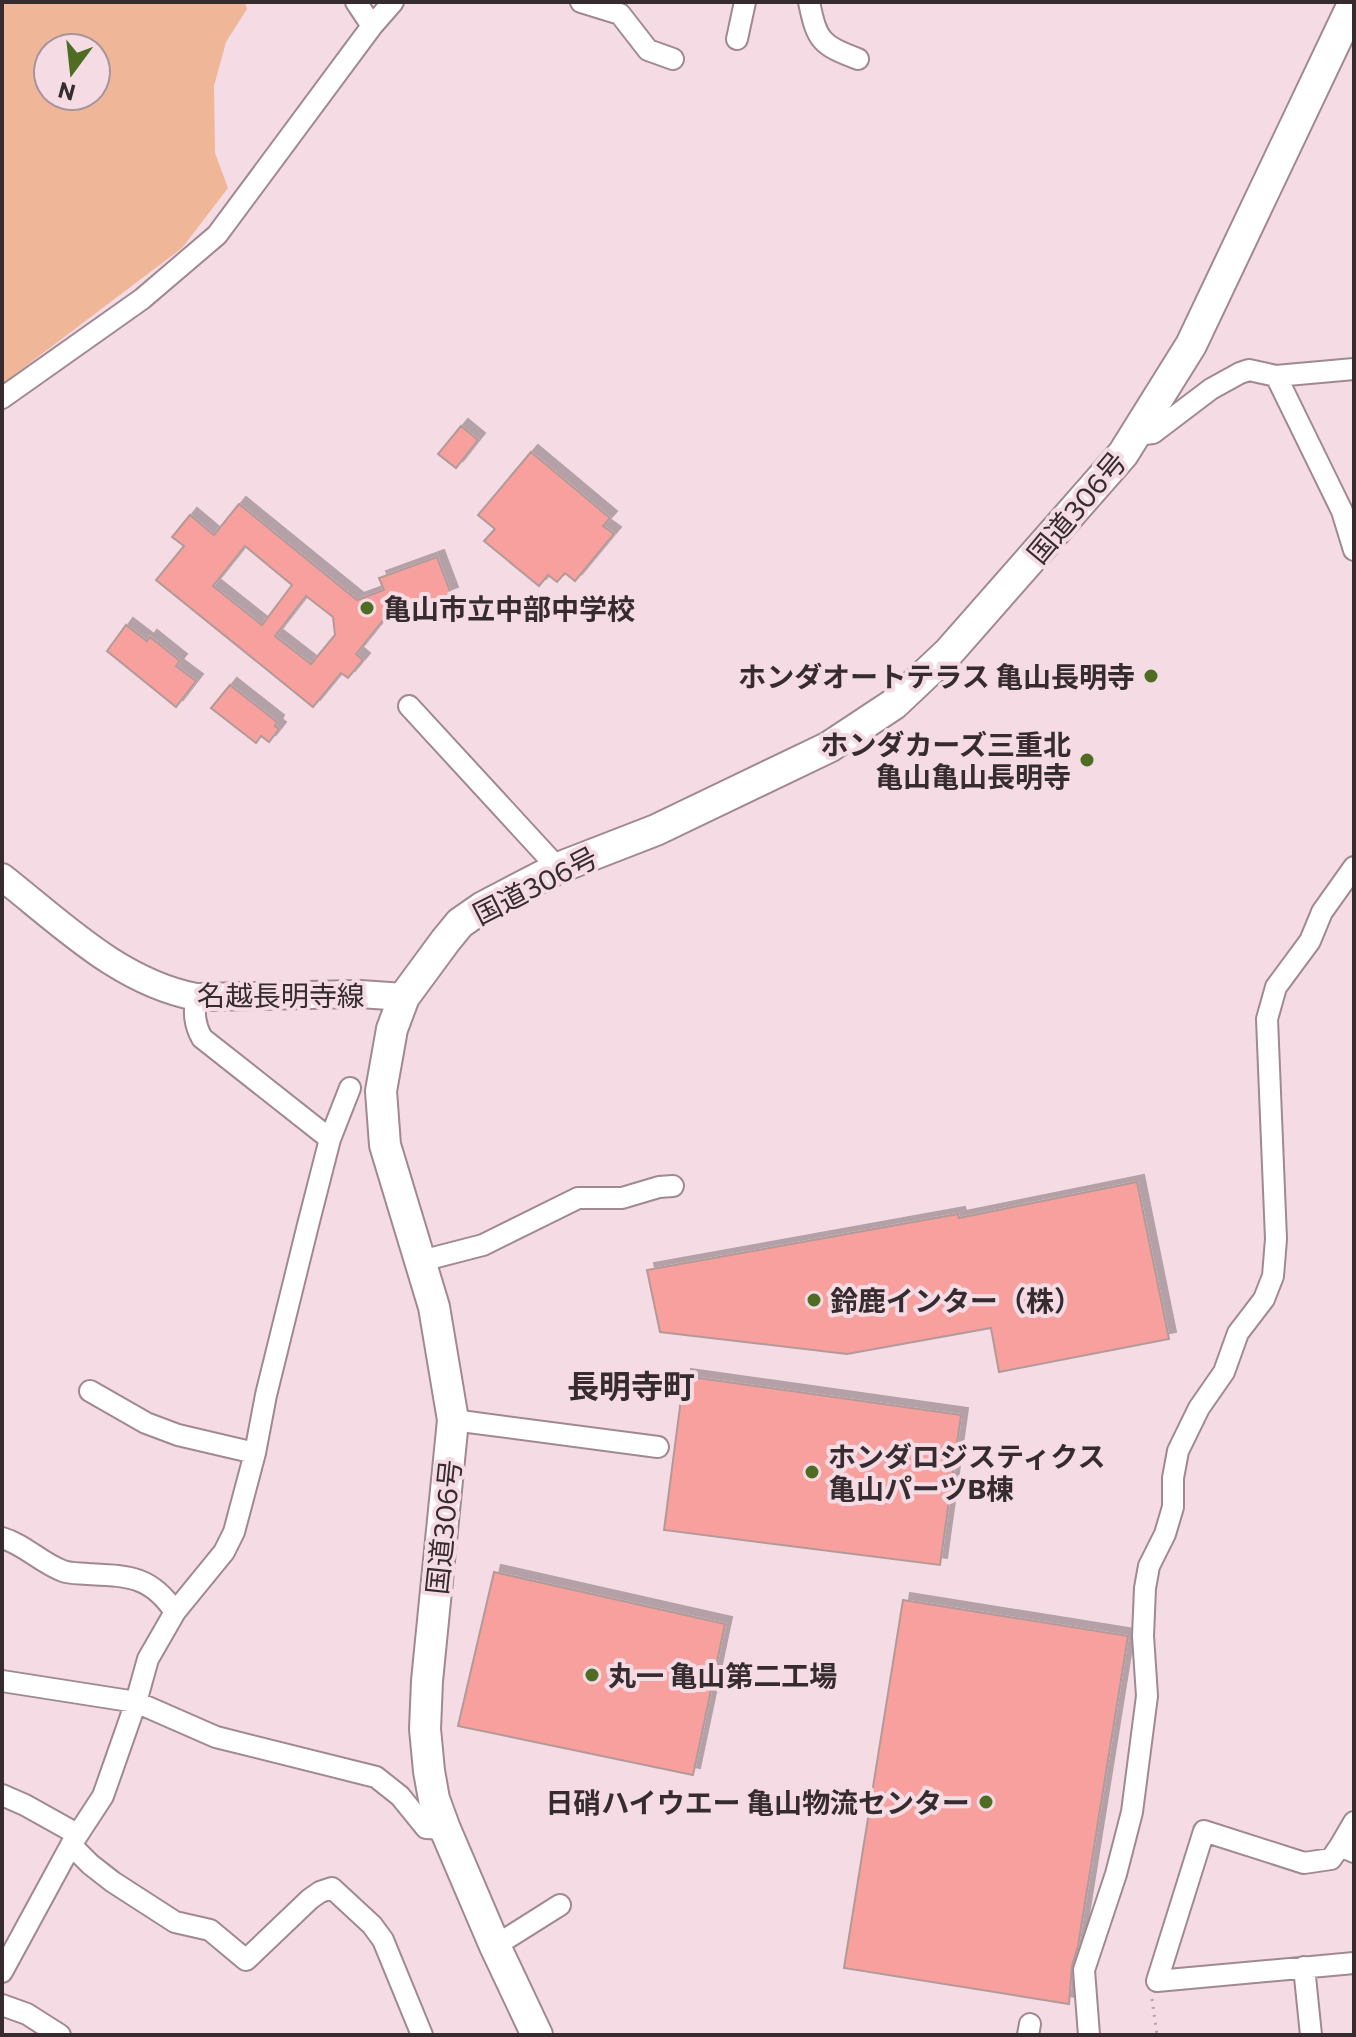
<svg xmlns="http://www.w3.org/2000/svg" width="1356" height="2037" font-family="Commissioner,'Noto Sans JP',sans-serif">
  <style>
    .green { fill: #efb698; fill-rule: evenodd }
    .building { fill: #f7a09e; stroke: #b39a99; stroke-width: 2; fill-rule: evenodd; filter: url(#shadow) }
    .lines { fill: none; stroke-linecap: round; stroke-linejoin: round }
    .minor-casing { stroke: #a08991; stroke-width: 24 }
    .major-casing { stroke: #a08991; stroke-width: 30 }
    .highway-casing { stroke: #a08991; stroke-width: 34 }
    .path { stroke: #b6a2a9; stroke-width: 3; stroke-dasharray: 2 6; stroke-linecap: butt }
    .minor { stroke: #fff; stroke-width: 20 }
    .major { stroke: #fff; stroke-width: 26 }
    .highway { stroke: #fff; stroke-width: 30 }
    .poi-dot { fill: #4e6d23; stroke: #f4dbe4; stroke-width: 3 }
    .labels { text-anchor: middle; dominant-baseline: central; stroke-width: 8; stroke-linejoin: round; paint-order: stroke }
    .street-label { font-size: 28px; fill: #362c30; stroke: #f4dbe4 }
    .poi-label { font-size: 28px; font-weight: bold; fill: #362c30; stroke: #f4dbe4; text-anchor: start }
    .quarter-label { font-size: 32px; font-weight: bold; fill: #362c30; stroke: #f4dbe4 }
  </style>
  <defs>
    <filter id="shadow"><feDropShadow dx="7" dy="-7" stdDeviation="0" flood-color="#0004"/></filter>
  </defs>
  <rect width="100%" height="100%" fill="#f4dbe4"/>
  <!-- green -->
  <path class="green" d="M2,2H245L247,9L226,42L214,86L215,153L228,188L182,248L2,384ZM48,48H96V96H48Z"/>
  <!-- building -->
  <path class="building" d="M461,426L478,440L456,468L438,454Z
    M531,452L610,518L603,526L614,534L575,581L565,573L557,582L548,575L539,586L484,541L495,529L478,515Z
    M239,504L357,600L384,590L379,578L437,557L451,594L384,619L356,654L363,660L348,678L341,673L313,707L156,580L184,546L172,537L190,515L214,535ZM245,546L292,585L262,625L213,586ZM306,596L333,617L335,635L311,664L275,636Z
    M126,625L147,641L150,637L180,661L176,666L196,681L176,707L107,651Z
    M230,685L277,722L275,726L279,729L269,742L261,736L256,743L211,708Z
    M1137,1182L1169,1339L999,1372L991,1328L847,1354L660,1332L647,1270L958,1214L959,1218Z
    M684,1376L961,1415L940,1565L664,1530Z
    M494,1572L725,1624L693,1775L458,1726Z
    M903,1600L1128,1636L1078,1946L1072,1966L1069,2004L844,1968Z"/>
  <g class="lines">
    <defs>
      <path id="minor" d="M581,2L620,14L648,50L673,59
        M809,2C817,41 821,45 858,59
        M372,26L393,2
        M737,39L745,2
        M1276,376L1354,369
        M2,398L142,299L217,235L372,26L356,2
        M1136,435L1153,433L1211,389L1240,373L1249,370L1276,376L1342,511L1354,550
        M409,706L558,868
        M196,997C194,1012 194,1024 202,1038L330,1139
        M421,1261L483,1245L578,1198H622L659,1187L673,1186
        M90,1391L146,1423L178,1435L255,1453
        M453,1420L658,1447
        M2,1538C24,1544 41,1563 63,1571C71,1574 80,1573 88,1574C129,1576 151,1576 175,1612
        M2,1681L136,1702L216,1737L376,1777L400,1796L426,1828L445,1829
        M2,1795L25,1805L77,1834
        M1354,1822L1340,1846L1354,1852
        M71,1845L90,1864L113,1882L175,1922L210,1930L246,1960L310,1899L320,1892L332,1888L372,1925L383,1940L422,2035
        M1340,1846L1331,1859L1304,1863L1204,1831L1157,1981L1354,1963
        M495,1946L560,1905
        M1304,1967L1311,2035
        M2,1972L71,1845L103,1796L136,1702L148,1659L175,1612L224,1552L234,1532L255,1453L266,1395L308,1225L330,1139L350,1088
        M2,2005L27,2014L60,2035
        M1028,2035L1030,2024
        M1089,2035L1084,1970L1116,1874L1132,1812L1147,1696L1143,1636L1145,1588L1149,1566L1165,1534L1173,1507V1478L1178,1451L1199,1408L1224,1372L1238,1333L1264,1299L1273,1276L1276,1239L1267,1019L1276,987L1310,941L1322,912L1354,867"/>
      <path id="major" d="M2,877C62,924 119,982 196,997L360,994L404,997"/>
      <path id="highway" d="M537,2035L495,1946L445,1829L434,1799L429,1771L425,1729L427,1681L453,1420L434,1307L385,1145L381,1091L392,1029L404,997L446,940L460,923L483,907L558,868L656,830L829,747L894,704L949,652L1123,454L1191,345L1354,2"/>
    </defs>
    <!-- minor casing -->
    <use href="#minor" class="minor-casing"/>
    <!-- major casing -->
    <use href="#major" class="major-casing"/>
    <!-- highway casing -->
    <use href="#highway" class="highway-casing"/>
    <!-- path -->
    <path class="path" d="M1152,1999L1157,2035"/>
    <!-- minor -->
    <use href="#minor" class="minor"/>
    <!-- major -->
    <use href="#major" class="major"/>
    <!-- highway -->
    <use href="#highway" class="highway"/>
  </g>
  <!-- markers -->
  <g class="poi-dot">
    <circle cx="367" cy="608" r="8"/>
    <circle cx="1151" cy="676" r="8"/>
    <circle cx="1087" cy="760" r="8"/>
    <circle cx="814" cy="1300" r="8"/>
    <circle cx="812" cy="1472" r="8"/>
    <circle cx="592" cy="1675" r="8"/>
    <circle cx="986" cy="1802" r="8"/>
  </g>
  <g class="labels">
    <!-- street labels -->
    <g class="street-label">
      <text transform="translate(1076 507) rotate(-50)">国道306号</text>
      <text transform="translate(535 885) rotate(-27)">国道306号</text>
      <text x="281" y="995">名越長明寺線</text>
      <text transform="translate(443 1527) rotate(-84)">国道306号</text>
    </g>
    <!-- poi labels -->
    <g class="poi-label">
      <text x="383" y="608">亀山市立中部中学校</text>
      <text x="1135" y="676" text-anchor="end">ホンダオートテラス 亀山長明寺</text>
      <text x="1071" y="744" text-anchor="end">ホンダカーズ三重北<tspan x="1071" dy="32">亀山亀山長明寺</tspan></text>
      <text x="830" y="1300">鈴鹿インター（株）</text>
      <text x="828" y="1456">ホンダロジスティクス<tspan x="828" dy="32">亀山パーツB棟</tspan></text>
      <text x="608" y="1675">丸一 亀山第二工場</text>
      <text x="970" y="1802" text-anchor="end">日硝ハイウエー 亀山物流センター</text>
    </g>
    <!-- quarter labels -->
    <g class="quarter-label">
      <text x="631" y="1385">長明寺町</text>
    </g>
  </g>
  <!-- border -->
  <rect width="1356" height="2037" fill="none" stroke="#362c30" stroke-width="8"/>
  <!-- north arrow -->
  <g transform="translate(72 72) rotate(195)"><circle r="38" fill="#f4dbe4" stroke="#a8959c" stroke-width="2"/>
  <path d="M0-6L14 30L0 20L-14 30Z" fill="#4e6d23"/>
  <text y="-12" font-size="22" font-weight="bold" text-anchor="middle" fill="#362c30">N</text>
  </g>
</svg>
